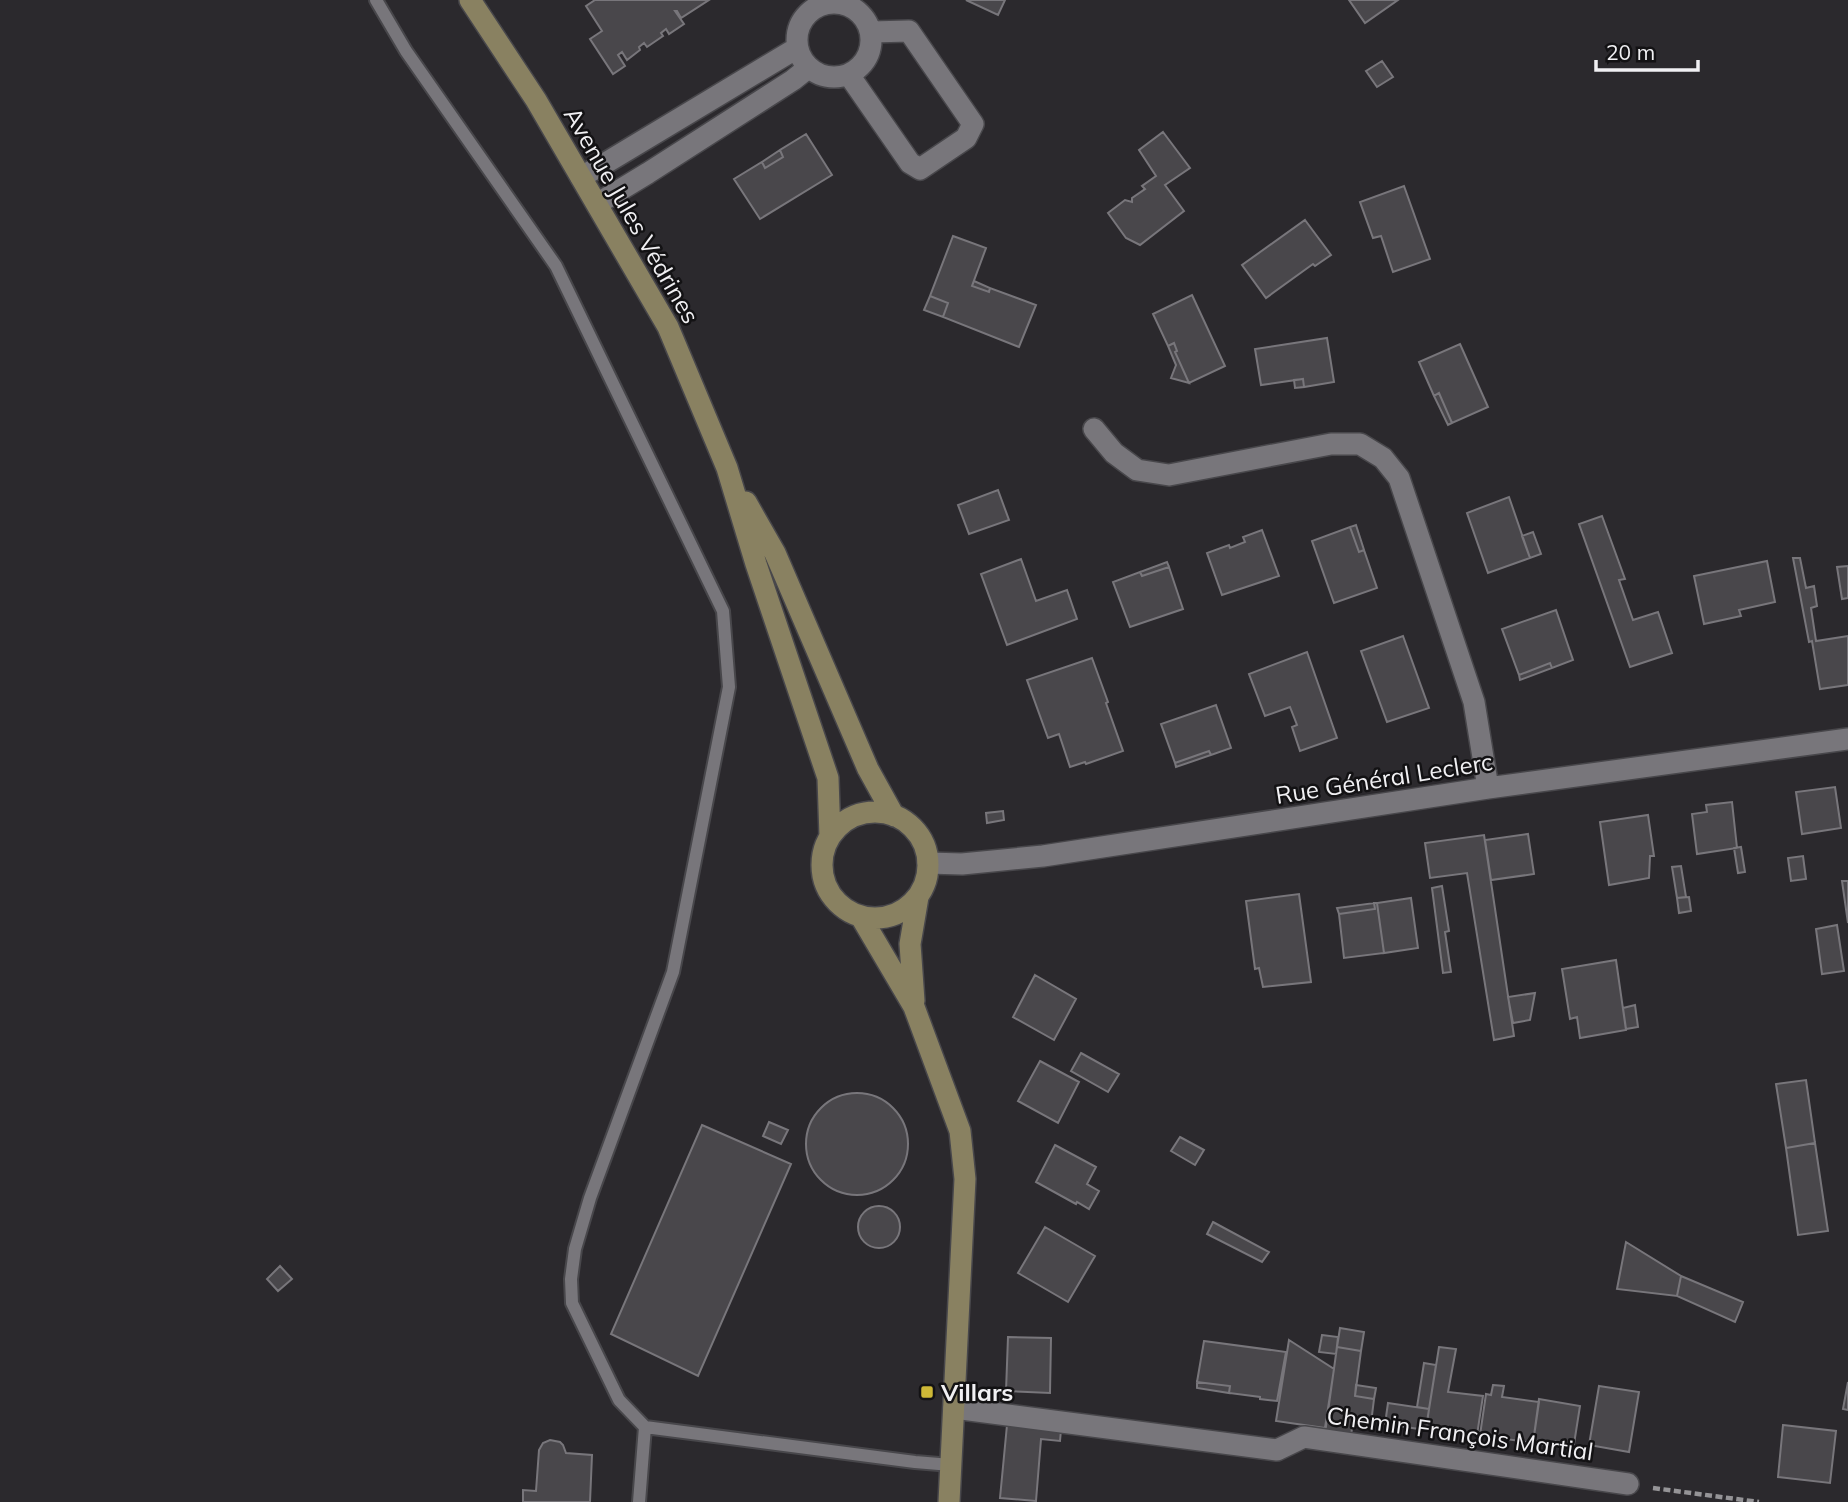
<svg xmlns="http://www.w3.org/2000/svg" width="1848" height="1502" font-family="Mulish,sans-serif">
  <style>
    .building { fill: #49474b; stroke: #78767b; stroke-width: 2 }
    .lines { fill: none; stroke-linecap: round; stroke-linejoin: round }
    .lane-casing { stroke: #48474b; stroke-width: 16 }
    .street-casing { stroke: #48474b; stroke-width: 24 }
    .secondary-casing { stroke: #48474b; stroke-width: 24 }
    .path { stroke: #959497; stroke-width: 4.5; stroke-dasharray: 7 3.5; stroke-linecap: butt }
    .lane { stroke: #78767b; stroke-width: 12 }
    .street { stroke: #78767b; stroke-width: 21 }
    .secondary { stroke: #898161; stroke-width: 21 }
    .poi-dot { fill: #ceb837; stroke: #131214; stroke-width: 2.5 }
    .labels { text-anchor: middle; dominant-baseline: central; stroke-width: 5; stroke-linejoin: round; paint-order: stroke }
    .street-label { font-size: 24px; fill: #f1f0f3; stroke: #131214 }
    .poi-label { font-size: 24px; font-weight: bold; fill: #f1f0f3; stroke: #131214; text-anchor: start }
  </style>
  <rect width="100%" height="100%" fill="#2b292d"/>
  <!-- building -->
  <path class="building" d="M595,0H709L681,18L677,11H675L684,24L669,34L666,29L661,33L663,36L647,47L644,43L639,47L640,50L627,60L622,52L618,55L625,66L613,74L590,39L602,31L586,6Z
    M966,0H1005L998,15Z
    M1349,0H1398L1365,23Z
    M1382,61L1393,77L1377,87L1366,71Z
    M1163,132L1190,168L1165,185L1184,211L1140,245L1126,238L1108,213L1125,200L1132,202V198L1145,189L1142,186L1156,176L1139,150Z
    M806,134L832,175L760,219L734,179L762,162L765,168L783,157L780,150Z
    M780,150L783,157L765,168L762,162Z
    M1404,186L1430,259L1393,272L1381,236L1373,238L1360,202Z
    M1305,220L1331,255L1315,266L1313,264L1266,298L1242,265Z
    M953,236L986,248L972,286L989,292L990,288L1036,305L1019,347L943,317L948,303L930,296Z
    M974,281L990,288L989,292L972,286Z
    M1192,295L1225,366L1189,383L1175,352L1177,351L1174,343L1168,346L1153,314Z
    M930,296L948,303L943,317L924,310Z
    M1327,338L1334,382L1304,387L1303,379L1261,385L1255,349Z
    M1174,343L1177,351L1175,352L1189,383L1171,378L1176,365L1168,346Z
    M1460,344L1488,407L1452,423L1439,393L1434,396L1419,362Z
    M1303,379L1304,387L1295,388L1294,380Z
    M1439,393L1452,423L1448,425L1434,396Z
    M998,490L1009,520L969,534L958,505Z
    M1509,497L1530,558L1488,573L1467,513Z
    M1602,516L1625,579L1619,580L1633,620L1658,612L1672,653L1630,667L1579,524Z
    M1356,525L1364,550L1359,552L1350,527Z
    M1350,527L1359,552L1364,550L1377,588L1334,603L1312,541Z
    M1262,530L1279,576L1222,595L1207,553L1229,545L1230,548L1245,542L1243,537Z
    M1533,532L1541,554L1530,558L1522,536Z
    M1793,558H1800L1806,588L1814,586L1817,606L1811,608L1816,641L1848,636V685L1820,689L1812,641L1809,642Z
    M1021,559L1036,601L1067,590L1077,619L1007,645L981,574Z
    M1767,561L1775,602L1739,610L1741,616L1704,624L1694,576Z
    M1167,562L1169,567L1142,576L1140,572Z
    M1848,566V598L1842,599L1837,567Z
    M1169,567L1183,609L1130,627L1113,582L1140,572L1142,576Z
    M1556,610L1573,660L1552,668L1550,663L1519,675L1502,629Z
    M1403,636L1429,708L1387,722L1361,651Z
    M1307,652L1337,738L1300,751L1292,727L1297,725L1290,707L1265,716L1249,674Z
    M1092,658L1108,702L1106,703L1123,751L1086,764L1085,762L1070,767L1059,734L1048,738L1027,680Z
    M1550,663L1552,668L1520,680L1519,675Z
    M1216,705L1231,748L1211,755L1209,751L1175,763L1161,724Z
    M1209,751L1211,755L1176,767L1175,763Z
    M1835,787L1841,828L1802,834L1796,792Z
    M1732,802L1737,848L1697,854L1692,814L1707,812L1706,805Z
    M1003,811L1004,820L987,823L986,813Z
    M1648,815L1654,856H1650L1649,878L1609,885L1600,822Z
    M1528,834L1534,874L1491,880L1485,840Z
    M1484,835L1514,1036L1494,1040L1467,873L1430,878L1425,843Z
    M1741,847L1745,872L1738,873L1734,848Z
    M1803,856L1806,879L1791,881L1788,858Z
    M1681,866L1686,897L1677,898L1672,867Z
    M1842,881H1848V923Z
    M1442,886L1449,931L1445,932L1451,972L1443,973L1432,888Z
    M1299,894L1311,982L1263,987L1259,968L1255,969L1246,901Z
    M1689,897L1691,911L1679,913L1677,898Z
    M1411,898L1418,948L1384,953L1377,903Z
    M1374,903L1375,909L1339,914L1337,908Z
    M1374,903H1377L1384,953L1344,958L1339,914L1375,909Z
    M1837,925L1844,971L1822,974L1816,929Z
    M1616,960L1626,1030L1580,1038L1577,1017L1570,1019L1562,969Z
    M1035,975L1076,999L1054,1040L1013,1017Z
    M1535,993L1530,1020L1513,1023L1508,997Z
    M1635,1005L1638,1027L1626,1029L1623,1008Z
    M1081,1053L1119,1074L1108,1092L1071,1071Z
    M1040,1061L1079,1082L1058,1123L1018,1101Z
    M1806,1080L1815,1143L1786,1148L1776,1084Z
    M806 1144a51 51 0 1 1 102 0a51 51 0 1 1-102 0Z
    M769,1122L788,1130L781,1144L763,1136Z
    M702,1125L791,1164L698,1376L611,1334Z
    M1180,1137L1204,1150L1195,1165L1171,1151Z
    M1815,1143L1828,1231L1798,1235L1786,1148Z
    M1055,1145L1096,1167L1087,1184L1099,1191L1089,1209L1077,1202L1076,1204L1036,1182Z
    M858 1227a21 21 0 1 1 42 0a21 21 0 1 1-42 0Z
    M1213,1222L1269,1252L1262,1262L1207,1234Z
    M1045,1227L1095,1256L1068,1302L1018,1273Z
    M1626,1242L1681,1276L1677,1296L1617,1289Z
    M280,1266L292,1279L278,1291L267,1279Z
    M1681,1276L1743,1302L1735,1322L1677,1296Z
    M1340,1328L1364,1332L1361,1351L1337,1347Z
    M1322,1335L1338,1337L1336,1354L1319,1352Z
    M1008,1337L1051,1338L1050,1393L1006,1391Z
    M1289,1340L1334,1369L1325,1428L1276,1421Z
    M1204,1341L1286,1352L1277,1401L1260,1399V1397L1229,1393L1230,1386L1197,1382Z
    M1337,1347L1361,1351L1355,1396L1374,1399L1371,1423L1353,1420L1351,1436L1325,1433Z
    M1439,1347L1456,1349L1448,1392L1483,1396L1477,1435L1426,1428Z
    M1424,1363L1436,1365L1429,1409L1417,1407Z
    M1197,1382L1230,1386L1229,1393L1197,1388Z
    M1848,1382V1410L1843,1409Z
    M1356,1385L1376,1388L1374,1399L1355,1396Z
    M1493,1385L1504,1386L1502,1397L1539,1402L1533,1443L1480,1435L1486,1394L1491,1395Z
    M1599,1386L1639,1392L1629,1452L1589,1445Z
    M1539,1399L1580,1406L1574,1444L1553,1441L1552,1446L1533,1443Z
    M1388,1403L1429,1409L1426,1430L1385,1424Z
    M1007,1425L1061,1430L1060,1441L1041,1439L1036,1501L1000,1498Z
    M1783,1425L1836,1431L1830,1483L1778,1477Z
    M550,1440L560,1442L563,1445L566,1453L592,1455L590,1502H523V1490L536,1491L539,1450L543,1443Z"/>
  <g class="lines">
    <defs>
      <path id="lane" d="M376,0L406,51L556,266L723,611L729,687L673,972L590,1198L575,1249L571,1279L572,1303L619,1400L645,1427
        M639,1502L645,1427L915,1462L951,1465"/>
      <path id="street" d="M797 40a37 37 0 1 1 74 0a37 37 0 1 1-74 0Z
        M849,75L910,163L920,169L966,138L973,124L909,31L871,32
        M581,177L609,161L797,48
        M597,204L648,173L793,80L808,68
        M1094,429L1114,453L1137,470L1169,475L1331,444H1360L1383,458L1399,478L1474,702L1488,788
        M928,863L962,864L1043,856L1488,788L1848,739
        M954,1408L1277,1450L1304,1437L1628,1484"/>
      <path id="secondary" d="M470,0L536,100L668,327L727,468L756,564L828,778L830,837
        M746,502L775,553L868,769L894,816
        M822 865a53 53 0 1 1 106 0a53 53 0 1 1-106 0Z
        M861,917L914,1007L960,1131L965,1179L949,1502
        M914,1001L910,944L918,897"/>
    </defs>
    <!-- lane casing -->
    <use href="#lane" class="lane-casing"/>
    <!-- street casing -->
    <use href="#street" class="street-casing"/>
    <!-- secondary casing -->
    <use href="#secondary" class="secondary-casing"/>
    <!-- path -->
    <path class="path" d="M1653,1488L1759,1502"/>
    <!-- lane -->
    <use href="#lane" class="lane"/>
    <!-- street -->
    <use href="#street" class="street"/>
    <!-- secondary -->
    <use href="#secondary" class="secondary"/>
  </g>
  <!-- markers -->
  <rect class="poi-dot" x="920" y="1385" width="14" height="14" rx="3.5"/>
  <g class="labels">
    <!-- street labels -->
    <g class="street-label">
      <text transform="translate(632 215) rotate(60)">Avenue Jules Védrines</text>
      <text transform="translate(1384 778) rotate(-9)">Rue Général Leclerc</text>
      <text transform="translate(1460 1433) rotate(8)">Chemin François Martial</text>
    </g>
    <!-- poi labels -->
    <g class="poi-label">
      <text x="941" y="1392">Villars</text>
    </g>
  </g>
  <!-- scale -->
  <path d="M1596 60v10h102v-10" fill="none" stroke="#f1f0f3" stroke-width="3.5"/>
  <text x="1606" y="60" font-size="21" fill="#f1f0f3" stroke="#131214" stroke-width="5" paint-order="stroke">20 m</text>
</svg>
